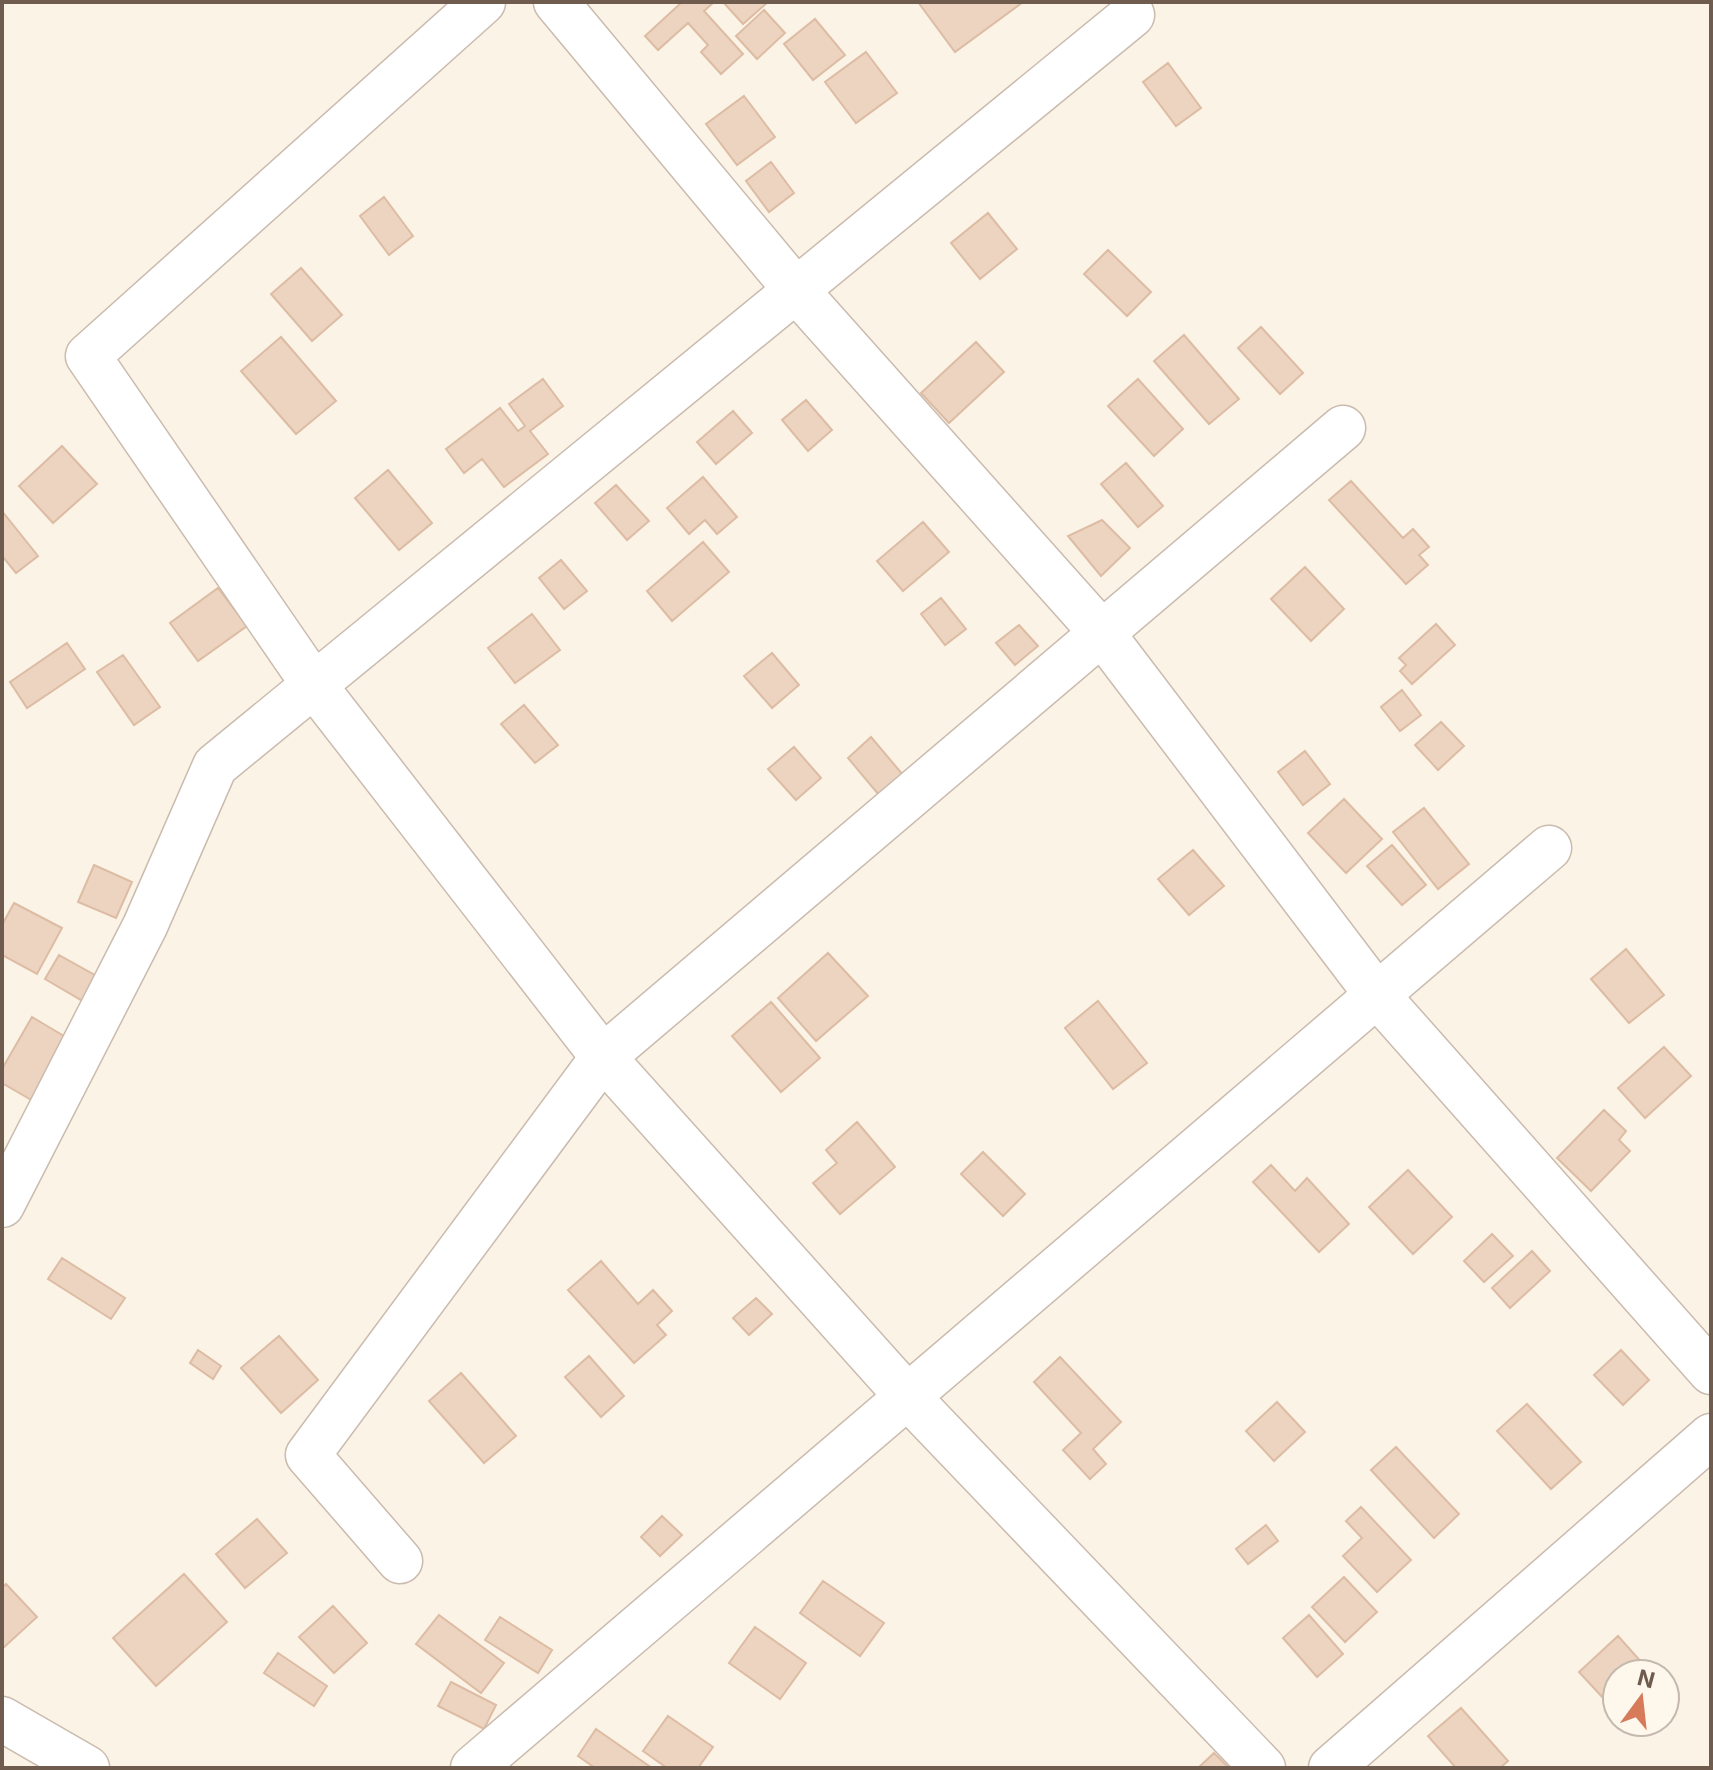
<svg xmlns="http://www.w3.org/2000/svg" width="1713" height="1770" font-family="Inter,sans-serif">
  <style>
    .building { fill: #ecd4c1; stroke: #ddbca3; stroke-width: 2 }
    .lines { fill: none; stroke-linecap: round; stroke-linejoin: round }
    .minor-casing { stroke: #cabbae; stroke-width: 47 }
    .minor { stroke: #fff; stroke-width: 44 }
  </style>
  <rect width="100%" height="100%" fill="#faf3e6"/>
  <!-- building -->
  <path class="building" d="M682,2H714L704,11L743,54L721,74L701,52L708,45L688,23L658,50L645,36Z
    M723,2H768L743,24Z
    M918,2H1023L955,52Z
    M764,10L785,33L757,59L736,36Z
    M815,19L845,55L813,80L784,44Z
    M866,52L897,93L856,123L825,82Z
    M1168,63L1201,108L1176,126L1143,82Z
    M744,96L775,137L737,165L706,124Z
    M771,162L794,193L769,212L746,181Z
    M384,197L413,236L389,255L360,216Z
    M988,213L1017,249L980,279L951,243Z
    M1108,250L1151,292L1127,316L1084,274Z
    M301,268L342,315L312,341L271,294Z
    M1261,327L1303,373L1280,394L1238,348Z
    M1184,335L1239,399L1209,424L1154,361Z
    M281,337L336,401L296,434L241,371Z
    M976,342L1004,372L949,423L921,393Z
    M543,379L563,406L530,431L548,454L504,487L482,459L464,473L446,449L500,408L518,431L525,426L509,404Z
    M1138,379L1183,429L1154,456L1108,406Z
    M806,400L832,430L808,451L782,420Z
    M733,411L752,433L716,464L697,442Z
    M62,446L97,484L53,523L19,486Z
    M1126,463L1163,506L1138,527L1101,484Z
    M388,470L432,523L399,550L355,498Z
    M703,477L737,517L717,534L705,520L689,534L667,508Z
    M1351,481L1403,538L1413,529L1429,547L1419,555L1428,565L1406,584L1329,500Z
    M616,485L649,521L627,540L595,503Z
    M2,511L38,556L16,573L2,556Z
    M1102,520L1130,548L1101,576L1068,536Z
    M923,522L949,552L903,591L877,561Z
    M703,542L729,572L672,621L647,591Z
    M561,560L587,591L564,609L539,578Z
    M1305,567L1344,609L1311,641L1271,599Z
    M218,588L247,626L198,661L170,623Z
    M941,598L966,629L945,645L921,614Z
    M532,614L560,650L515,683L488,648Z
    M1436,624L1455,645L1412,684L1400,671L1406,665L1399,658Z
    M1019,625L1038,646L1015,665L996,643Z
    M67,643L85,669L27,708L10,682Z
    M772,653L799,685L772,708L744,676Z
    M123,655L160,707L134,725L97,672Z
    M1402,690L1421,715L1400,731L1381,707Z
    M524,705L558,745L535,763L501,724Z
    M1441,722L1464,746L1438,770L1415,745Z
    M871,737L903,775L879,795L848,758Z
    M794,747L821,778L796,800L768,769Z
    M1305,751L1330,784L1303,805L1278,772Z
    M1344,799L1382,839L1346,873L1308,833Z
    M1424,808L1469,864L1438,889L1393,832Z
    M1392,845L1426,885L1402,905L1367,866Z
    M1193,850L1224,886L1189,915L1158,879Z
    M94,865L132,882L116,918L78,902Z
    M14,903L62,928L37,974L2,955V925Z
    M1626,949L1664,995L1629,1023L1591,979Z
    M828,953L868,996L816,1041L778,998Z
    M59,955L100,978L86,1003L45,979Z
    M1098,1001L1147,1063L1113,1089L1065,1028Z
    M771,1002L820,1058L781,1092L732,1036Z
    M32,1017L69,1039L33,1101L2,1083V1069Z
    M1664,1047L1691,1076L1645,1118L1618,1088Z
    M1604,1110L1626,1131L1619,1140L1630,1151L1591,1191L1557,1158Z
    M857,1122L895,1167L840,1214L813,1183L837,1163L826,1150Z
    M983,1152L1025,1194L1003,1216L961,1174Z
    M1271,1165L1295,1191L1307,1178L1349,1224L1319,1252L1253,1182Z
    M1408,1170L1452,1217L1413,1254L1369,1207Z
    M1492,1234L1513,1256L1484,1282L1464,1261Z
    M1532,1251L1550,1271L1510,1308L1492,1288Z
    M62,1258L125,1298L111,1319L48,1279Z
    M601,1261L638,1304L653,1290L672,1311L657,1325L666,1335L634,1363L568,1290Z
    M756,1298L772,1314L749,1335L733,1318Z
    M279,1336L318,1380L281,1413L241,1368Z
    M198,1350L221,1366L213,1379L190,1363Z
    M1621,1350L1649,1380L1623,1405L1594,1375Z
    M589,1356L624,1396L601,1417L565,1377Z
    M1060,1357L1121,1422L1093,1449L1106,1464L1090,1479L1063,1450L1081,1433L1034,1382Z
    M461,1373L516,1436L484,1463L429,1401Z
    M1277,1402L1305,1432L1274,1461L1246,1431Z
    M1527,1404L1581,1462L1551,1489L1497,1431Z
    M1396,1447L1459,1514L1434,1538L1371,1470Z
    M1361,1507L1411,1560L1377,1592L1343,1556L1362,1538L1346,1521Z
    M662,1516L682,1535L660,1556L641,1537Z
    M257,1519L287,1553L245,1588L216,1554Z
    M1266,1525L1278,1541L1248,1564L1236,1549Z
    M184,1574L227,1622L156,1686L113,1638Z
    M1344,1577L1377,1612L1345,1642L1312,1607Z
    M823,1581L884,1623L860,1656L800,1613Z
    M6,1584L37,1617L2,1649V1588Z
    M333,1606L367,1643L334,1673L299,1637Z
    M439,1615L504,1663L481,1693L416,1644Z
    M1309,1615L1343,1654L1317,1677L1283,1638Z
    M500,1617L552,1650L538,1673L485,1640Z
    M755,1627L806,1663L780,1699L729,1663Z
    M1618,1636L1652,1674H1617V1690L1605,1700L1579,1672Z
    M278,1653L327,1686L314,1706L264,1673Z
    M451,1682L496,1705L484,1729L438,1706Z
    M1665,1688L1675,1699L1665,1708Z
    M1461,1708L1508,1761L1500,1768H1456L1428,1736Z
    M668,1716L713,1747L698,1768H667L643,1751Z
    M596,1729L652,1768H595L578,1756Z
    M1214,1753L1229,1768H1198Z"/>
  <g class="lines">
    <defs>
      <path id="minor" d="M483,2L88,356L314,685L603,1057L907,1396L1263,1768
        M556,2L796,290L1102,633L1377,995L1711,1372
        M2,1205L145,926L215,766L1132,15
        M400,1561L308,1455L603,1057L1343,428
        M2,1719L87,1768
        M473,1768L1549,848
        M1331,1768L1711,1436"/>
    </defs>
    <!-- minor casing -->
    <use href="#minor" class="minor-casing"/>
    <!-- minor -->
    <use href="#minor" class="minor"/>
  </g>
  <!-- border -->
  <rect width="1713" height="1770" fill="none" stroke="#705c4e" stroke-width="8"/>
  <!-- north arrow -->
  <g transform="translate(1641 1698) rotate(15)"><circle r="38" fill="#fdf7ec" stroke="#c5b9ad" stroke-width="2"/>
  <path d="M0-6L14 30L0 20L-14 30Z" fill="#d67a59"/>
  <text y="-12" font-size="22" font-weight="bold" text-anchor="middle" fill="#705c4e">N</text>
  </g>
</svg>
